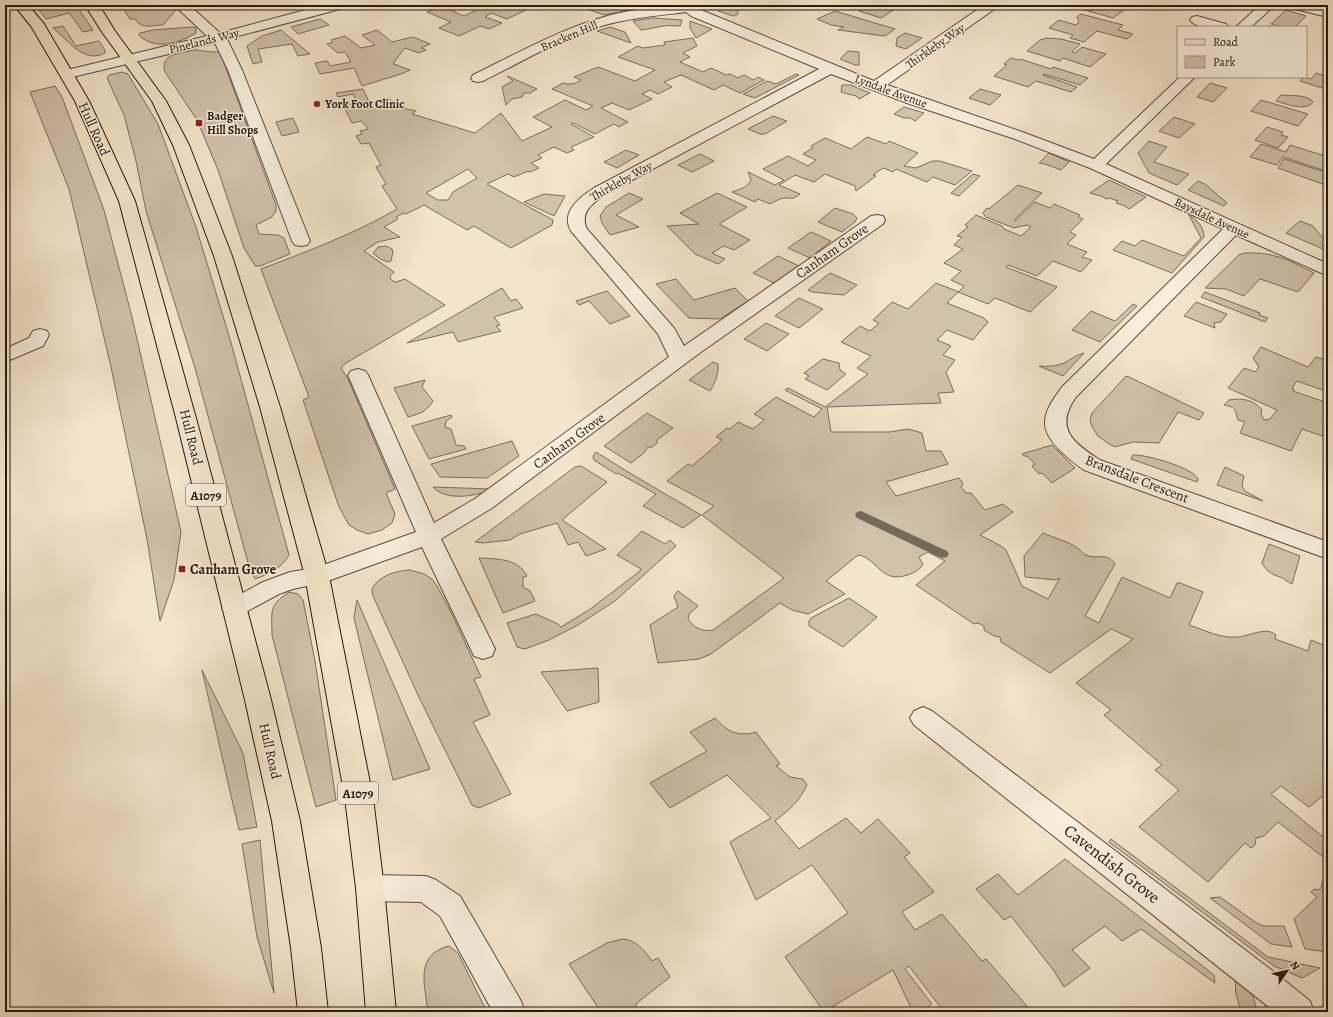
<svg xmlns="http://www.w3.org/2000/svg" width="1333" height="1017" font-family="Alegreya,serif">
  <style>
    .green { fill: #d0c2ab; stroke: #7a6e5d; fill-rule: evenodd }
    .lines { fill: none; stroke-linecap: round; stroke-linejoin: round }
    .stream { fill: #766a59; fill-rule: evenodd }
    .minor-casing { stroke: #584d3e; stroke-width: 2 }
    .major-casing { stroke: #241a0f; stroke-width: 2 }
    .minor { fill: #f7eedd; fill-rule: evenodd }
    .major { fill: #f3e5cb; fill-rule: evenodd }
    .poi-dot { fill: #8f2418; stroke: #f7eedd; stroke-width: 1.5 }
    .labels { text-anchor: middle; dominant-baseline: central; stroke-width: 3; stroke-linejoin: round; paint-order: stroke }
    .far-street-label { font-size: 12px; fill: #241a0f; stroke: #f7eedd }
    .far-poi-label { font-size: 12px; font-weight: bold; fill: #241a0f; stroke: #f7eedd; text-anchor: start }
    .shield { fill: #f7eedd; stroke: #635a4d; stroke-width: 1 }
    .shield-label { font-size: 13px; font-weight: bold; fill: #241a0f }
    .street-label { font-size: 14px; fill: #241a0f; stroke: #f7eedd }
    .poi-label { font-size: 14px; font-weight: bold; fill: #241a0f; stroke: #f7eedd; text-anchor: start }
    .near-street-label { font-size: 17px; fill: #241a0f; stroke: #f7eedd }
  </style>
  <rect width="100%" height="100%" fill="#f3e5cb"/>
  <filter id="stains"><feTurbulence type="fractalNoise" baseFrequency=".005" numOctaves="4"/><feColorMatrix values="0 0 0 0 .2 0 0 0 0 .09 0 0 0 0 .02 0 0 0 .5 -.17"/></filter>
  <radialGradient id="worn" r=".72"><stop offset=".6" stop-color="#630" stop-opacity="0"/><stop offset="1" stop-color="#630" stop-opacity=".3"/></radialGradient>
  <!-- green -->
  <path class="green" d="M35,5H76L93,30L83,32L69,13L46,19Z
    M121,5H171L176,10L163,25C152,25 142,30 135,19H130Z
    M487,5H527L524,7L528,9L507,19L491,13L485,17L502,23L489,29L480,26L459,36L439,28L451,22L427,12L441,6L464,16Z
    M591,5H639L644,7L604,15L584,8Z
    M715,5L737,6L738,14L733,16L718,11Z
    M861,5H891L898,7L881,18L859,11L865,7Z
    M1086,5H1131L1113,18L1081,9Z
    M1286,10L1306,16L1295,27H1282L1271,24Z
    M835,11L895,29L885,36L838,30L844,27L831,25L817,19Z
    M1081,14L1123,25L1118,30L1133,34L1127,39L1097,31L1084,42L1070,38L1073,35L1049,28L1059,20L1076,25L1079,22L1077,17Z
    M653,18L682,20L680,26C675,26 669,25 664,26C656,27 650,29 641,30L633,21Z
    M320,19L329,25L298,34L291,27Z
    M690,21L712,29L696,38L690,28Z
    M63,26L76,46L99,41L105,50V53C84,64 69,41 53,28Z
    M192,27L196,28V33C180,43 154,51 139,35L140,33L153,30Z
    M610,27L625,32L631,43L597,31Z
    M281,30L310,54L298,56L292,44L258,49L262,62L253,64L247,46L262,36Z
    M377,30L392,42L413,37L430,44L421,48L426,50L419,53L405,48L394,62V64L410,70L401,74L362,86L354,68L320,74L315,63L327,61L330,66L351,62L345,52L338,53L327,44L333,42L331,40L345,36L361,48L375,45L362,35Z
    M905,33L922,38L906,49L896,46L897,38Z
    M693,38L697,46L683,53L690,57L680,62L703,72L711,68L726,75L730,74L738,78L744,75L753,80L758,77L764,80L740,93L723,85L714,90L681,75L664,82L672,87L658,94L650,90L642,94L652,99L629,110L612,103L601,108L628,122L619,127L614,124L595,134L573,123L571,124L594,137L571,147L574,150L567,153L554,147L538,155L542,158L531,163L539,168L530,172L528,171L514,177L508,174L487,184L553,220L552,225L511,248L474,226L467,230L424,205L406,214L404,213L396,217L398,219L384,227L400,237L378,242L364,251L394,272L390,276L391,280L396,282L405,279L445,305L346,363L341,368L348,379L395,489L386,493L395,514L392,523L382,530L368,534L357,530L349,525L339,507L303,400L309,397L261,269C308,251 354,234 397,209L382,186L386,184L376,167L381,165L369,143L361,144L356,136L362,134L360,131L368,129L362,121L352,123L345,109L351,108L350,104L357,102L353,94L338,97L336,93L363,89L370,104L388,98L402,108L416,111L412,114L475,133L501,113L522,141L552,127L533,117L565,100L586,110L593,106L552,89L563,83C570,85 575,84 581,80L574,77L598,67L635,81L655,70L618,57L638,46L643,48L665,45L664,42ZM468,169L477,178L453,192L448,200H438L426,193Z
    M1046,38L1061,39L1080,44L1072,52L1075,53L1082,47L1106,54L1090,67L1063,58L1060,61L1027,51L1040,40Z
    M194,50C203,50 210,53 220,52L276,205V211L272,217L256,225L259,234L278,235L284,238L290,254L260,266H255L244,248L218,170L200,127L204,126L201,119L197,120L165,72C159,54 181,53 194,50Z
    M848,51L859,52V65H855L840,59Z
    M1011,58L1019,60L1020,59L1051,69L1053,67L1088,78L1080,85L1044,74L1043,75L1077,87L1071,92L1036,81L1028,87L994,76L1007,65L1004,64Z
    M122,72L128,74L158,124L196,227L230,339L289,555C282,568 269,574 255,579L250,570L195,368L146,211L136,161L124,115L107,78L109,75Z
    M1316,73L1328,77V90L1300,81L1304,77L1311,79Z
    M796,74L799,75L755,98L743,94L767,81L776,84Z
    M507,76L537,89L530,93H524L522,97L512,99L506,105L502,87L513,81Z
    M1210,83L1227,88L1213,102L1197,97Z
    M842,85H851L870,93L859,99L856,96L841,92Z
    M55,86L62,97L104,210L132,317L181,532L174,580L160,621L147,539L111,367L69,189L30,92Z
    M980,89L1001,95L990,105L969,98Z
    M1281,95C1291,96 1307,94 1313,102C1306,112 1286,104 1276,101Z
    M1261,100L1308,114L1298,126L1251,111Z
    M904,107L924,113L915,121L910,118H904L894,114Z
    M773,116L787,121L765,134H760L748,129Z
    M1174,117L1195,124L1179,138L1159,131Z
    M293,118L299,132L282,136L276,122Z
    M1267,127L1283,132L1281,135L1288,137L1278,148L1255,140Z
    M867,137L886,144L889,141L918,153L904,166L916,168L932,161H940L972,171L955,185L933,177L927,182L896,169L893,172L883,168L873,175L876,176L856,191L855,186L825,174L814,182L795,175L779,185L800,194C792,200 794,198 785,198C780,198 774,202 770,204L758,199L755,202L732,192C740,189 747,188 751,180L748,172L775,185L784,180L763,169L788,156L808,166L816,160L803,154L813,148L811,146L825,138L851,149Z
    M1149,141L1167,147L1154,162L1189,174L1177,185L1149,173L1138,153Z
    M1261,144L1286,152L1290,145L1328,157V172L1283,157L1277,165L1250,157Z
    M626,150L639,155L617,168L604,162Z
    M1049,153L1069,162L1061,170C1052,167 1048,164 1039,163Z
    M700,154L714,161L692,172L678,165Z
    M1284,159L1328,173V186L1278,168Z
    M973,174L980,176L959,196L951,193Z
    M1109,180L1146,197L1129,209L1123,205L1116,203L1118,201L1109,198L1107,199L1101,196L1090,193Z
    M1198,181L1205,184L1227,203L1224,206L1188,190Z
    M1018,185L1042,193L1014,220H1016L1035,202L1050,208L1054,204L1080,215L1078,217L1083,219L1070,232L1076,235L1067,244L1087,252L1082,257L1092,260L1081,272L1053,261L1037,276L1008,265L1006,267L1057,287L1030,312L995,298L988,304L958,292L947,303L984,318L988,322L973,340L947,330L937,340L951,346L943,355L955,360L946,372L954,392L938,393L941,403L827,407L831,432H889L908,429L922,433L926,451H941L948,464L886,482L896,496L959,478L963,483L961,487L966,493H971L985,510L1003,504L1013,512L980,535L1001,546L1006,550L1022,586L1048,599L1060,578L1056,580L1025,577L1024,556L1043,533C1054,538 1067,541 1076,547C1081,550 1083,555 1089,556C1101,559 1106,552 1115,564L1085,616L1099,623L1122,577L1170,598L1177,583H1180L1203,592L1189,625C1205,630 1221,639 1238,637C1250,636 1266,626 1276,635L1275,639L1308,651L1311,640L1328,647V792L1309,807L1281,786L1271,794L1328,841V861L1278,822L1264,836L1256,838L1255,845L1251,848L1245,843L1208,882L1139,827L1179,790L1155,770L1162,765L1104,715L1111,710L1076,683L1133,639L1111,629L1050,673L1001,642L1000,637L994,636L984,630V626L978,623L974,624L916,585L945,561L928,552L919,557L923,565C918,571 912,574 904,576C880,582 876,557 858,555L826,581L845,594L808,614L792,610L780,603L711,654L699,659L658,663L650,625L678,607L674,596L678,591L698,606L689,614L688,619C695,628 701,632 713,630L784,578L702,515L714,506L667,481L688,464L692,466L722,440L716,437L727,428L730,429L738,422L753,429L764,420L754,414L776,397L814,417L822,409L785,390L788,388L825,407L868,374L857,368L871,356L841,342L860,326L870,331L879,323L873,320L892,302L908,309L936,283L959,292L964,286L951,280L961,271L944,263L963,249L954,245L962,237L957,236L968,227L965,225L976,215L1002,226L1004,229L1021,236L1031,227L1027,225L1014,228L986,217L983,213L987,208L989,209Z
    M629,193L643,199L616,215L639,227L610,235L602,223L600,216L606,207Z
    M717,193L747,207L719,224L750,240L734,250L724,246L712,253L725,259L718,264L695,254L667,226L699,224L680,213Z
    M544,194L565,196L554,216L524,202Z
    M835,208L853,214L857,218L855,222L842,232L818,222Z
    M1189,215C1197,220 1204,227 1204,237L1172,273L1113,250L1122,241L1135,246L1142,240L1184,256L1201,238Z
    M1300,221L1313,226L1328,244L1323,249L1286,233Z
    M811,232L831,241L810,258L788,248Z
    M386,246L392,249L393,252L391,261L388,262L380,259L373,253L378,247Z
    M1244,253C1275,252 1286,259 1314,273L1298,292L1260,279L1244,296L1226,289L1205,288L1239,255Z
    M778,256L799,266L774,283L753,273Z
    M830,273L857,285L844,295L812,292L808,290Z
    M676,279L694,300L735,288L748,301L720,319L689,318L656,284Z
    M502,288L511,301L516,299L523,308L494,317L500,325L496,326L501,331L458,342L453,332L407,343Z
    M607,291L630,316L610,324L589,301L579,305L576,301Z
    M1205,292L1260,313L1259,315L1268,318L1265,322L1201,297Z
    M799,298L823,309L799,328L775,316Z
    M1196,302L1227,314L1221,322L1214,323L1215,328L1184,316Z
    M1133,304L1137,306L1100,342L1072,330L1091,311L1115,321Z
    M766,323L789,334L767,351L744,339Z
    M1261,347L1308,367L1316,357L1328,361V392L1297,381L1292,388L1294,389L1293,391L1328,403V438L1302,429L1291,451L1240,433L1245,422L1238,420C1234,409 1238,408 1224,405L1229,400C1242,398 1253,399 1262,410L1261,414L1264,420L1270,419L1277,410L1228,388L1244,368L1255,372L1259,367L1253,358Z
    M1084,353L1063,376L1039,366C1047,367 1057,366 1064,363C1072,359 1076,355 1084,353Z
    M823,359L839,363L840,370L846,374L827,390L805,379L809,376L804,373Z
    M713,362L718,364C719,374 715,383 710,391L689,380Z
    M1126,376L1129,377L1204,413L1199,420L1178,412L1159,443L1133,442L1115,447L1109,444L1098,436L1092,427L1090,420L1092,413Z
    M425,380L422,387L433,401C425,413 421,413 408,417L394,388Z
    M647,413L673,428L657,440V443L652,447H648L644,453L631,463L604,446Z
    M451,415L452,417L446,421L445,427L451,429L456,445L464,446L466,449L429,459L412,426Z
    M512,441L519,456L487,478L440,477L431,464Z
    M1052,445L1075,468L1052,483L1042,473L1039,474L1032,466L1035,464L1027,456H1024L1022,454Z
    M596,452L628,472L701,515L683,528L643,506L656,494L618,473L616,474L594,460L593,456Z
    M1133,455C1145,454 1194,468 1198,479L1197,482L1131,459Z
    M581,466L607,482L562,520L606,549L586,556L578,542L568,545L557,523L520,534L510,540L483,543L475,542L575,467Z
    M1225,467L1244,476L1242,486L1245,491L1263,501L1217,485Z
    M433,487L491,489C477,497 444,501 433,487Z
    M642,531L665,544L670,540L676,546L615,601L578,625L549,640L525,649L517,647L507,623L536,614L558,624L561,627L589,610L640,571L641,569L617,555Z
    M1269,544L1300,556L1292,584C1287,582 1284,578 1280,577C1271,574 1266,571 1262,563Z
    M479,558C496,559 518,558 527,576L523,577V587L530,591L535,601L503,613Z
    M410,570L424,574L432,579L437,586L449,608L481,677L474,679L490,715L473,722L511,794L479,808L472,805L417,693L373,596L372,589C379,575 396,571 410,570Z
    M289,592L298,594L303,600L315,661L336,800L316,807L272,635C272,611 268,606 289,592Z
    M849,598L877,617L843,647L809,626V621L811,618Z
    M357,600L430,769L393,780L354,618Z
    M598,668L599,702L567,711L541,672Z
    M202,670L243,753L257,827L239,830Z
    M715,718C727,732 739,737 756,732L780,764L776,766L790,777L803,779L807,785C799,802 789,810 775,821L799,849L846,818L861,833L878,819L910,853L904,857L934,892L902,912L915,930L942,914L982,961L986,959L1027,1006L1024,1008L1027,1012H983L981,1009L977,1012H944L909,966L905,969L932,1004L920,1012H913L893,970L824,1012L785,957L848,913L812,865L756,900L730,842L771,818L727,775L670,808L650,783L707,751L690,732Z
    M1111,839L1268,957L1320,968L1302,978L1274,966L1109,842Z
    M260,840L274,993L257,937L242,844Z
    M1065,859L1214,975L1215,983L1141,929L1122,941L1105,926L1072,950L1090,968L1064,987L1054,971L1011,916L1004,920L976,889L998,874L1018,895Z
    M1328,875V952L1305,949L1294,919L1317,897L1311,892L1314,889L1318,890L1321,888L1322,882Z
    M1220,897L1255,922L1263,926H1284L1292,947L1271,944L1210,898Z
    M622,939C635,939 645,951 652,961L658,958L670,977L637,1003L633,1012H601L569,964L607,943Z
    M449,946L458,953L487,1012H428C425,985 414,955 449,946Z
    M1235,977L1252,992L1257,1012H1241L1236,994Z"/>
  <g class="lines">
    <!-- stream -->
    <path class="stream" d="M861,511L947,551L949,554L947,557L943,558L939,557L857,518L855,515L857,512Z"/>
    <defs>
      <path id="minor" d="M174,5H189L220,33L324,5H346L344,8L227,39L242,70L310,241L307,245L301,246L295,245L292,241L228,70L215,43L68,78L63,77L61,74L63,71L207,36Z
        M681,5H694L701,10L874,81L984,5H1000L887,85L1025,133L1094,159L1180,77H1195L1106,164L1328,264V276L1236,235L1076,397C1054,428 1073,443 1100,460L1328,542V559L1084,470C1070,460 1043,440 1045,421C1046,408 1055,397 1062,387L1223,229L1090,168L1015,139L907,103L831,74L606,194C593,203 579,212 587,229L674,328L684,346L871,216L877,215L883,216L885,220L883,224L701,352L492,508L441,539L495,649L492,656L483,659L474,656L422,547L325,582L293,589L279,594L242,614L234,617L226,614L222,608L226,602L263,582L290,572L315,568L416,532L348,375L351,371L358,369L365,371L368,375L434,523L476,498L669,357L658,334L571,231C560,212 580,197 594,188L819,69L691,16L686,12C663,15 640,17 617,22C573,31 524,61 483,81L478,82L473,81L471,78L473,75C518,53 562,28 611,15C634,9 658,8 681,5Z
        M1260,5H1275L1251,27H1236Z
        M1289,5H1312L1328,9V17L1291,8Z
        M1197,16L1226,24L1228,27C1217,27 1197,30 1190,20L1192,17Z
        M40,329L47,331L49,335L43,346L5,362V349L29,338L33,331Z
        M923,707L932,711L1274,972L1310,1001L1314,1012H1275L914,725L910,718L914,711Z
        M370,875L426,876L436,880L460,896L521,1001L525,1012H493L440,916L421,902L370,901L360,897L356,888L360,879Z"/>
      <path id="major" d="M14,5H28L44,24L89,101L135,201L196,418L270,696L300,821L321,948L328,1012H298L291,948L272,821L244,696L176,418L119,201L75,101L31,26Z
        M85,5H99L115,31L166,101L189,145L232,256L280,407L329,576L373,798L384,888L396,1012H366L356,888L345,798L305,576L260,407L214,256L173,145L152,101L102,32Z"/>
    </defs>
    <!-- minor casing -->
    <use href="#minor" class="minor-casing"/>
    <!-- major casing -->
    <use href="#major" class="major-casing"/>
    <!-- minor -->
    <use href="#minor" class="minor"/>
    <!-- major -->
    <use href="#major" class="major"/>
  </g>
  <!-- markers -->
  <g class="poi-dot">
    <circle cx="317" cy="104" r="4"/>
    <rect x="195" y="119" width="8" height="8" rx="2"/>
    <rect x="178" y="565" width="8" height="8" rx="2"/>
  </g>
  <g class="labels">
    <!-- far-street labels -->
    <g class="far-street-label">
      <text transform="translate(569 36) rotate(-23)">Bracken Hill</text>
      <text transform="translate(204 41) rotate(-14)">Pinelands Way</text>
      <text transform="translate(935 46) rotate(-35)">Thirkleby Way</text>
      <text transform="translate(891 91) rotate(20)">Lyndale Avenue</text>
      <text transform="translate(621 181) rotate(-29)">Thirkleby Way</text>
      <text transform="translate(1212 218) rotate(25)">Baysdale Avenue</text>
    </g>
    <!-- far-poi labels -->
    <g class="far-poi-label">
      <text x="325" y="104">York Foot Clinic</text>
      <text x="207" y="116">Badger<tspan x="207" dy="14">Hill Shops</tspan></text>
    </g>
    <!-- shield labels -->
    <g class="shield">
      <rect x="186" y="484" width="40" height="22" rx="3"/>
      <rect x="338" y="782" width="40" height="22" rx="3"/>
    </g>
    <g class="shield-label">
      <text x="206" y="495">A1079</text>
      <text x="358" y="793">A1079</text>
    </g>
    <!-- street labels -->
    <g class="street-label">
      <text transform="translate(94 129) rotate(66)">Hull Road</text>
      <text transform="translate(832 251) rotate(-35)">Canham Grove</text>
      <text transform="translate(191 437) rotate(76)">Hull Road</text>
      <text transform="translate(569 441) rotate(-36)">Canham Grove</text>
      <text transform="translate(1137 479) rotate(21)">Bransdale Crescent</text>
      <text transform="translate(270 751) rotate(77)">Hull Road</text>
    </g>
    <!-- poi labels -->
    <g class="poi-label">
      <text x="190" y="569">Canham Grove</text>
    </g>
    <!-- near-street labels -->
    <g class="near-street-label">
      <text transform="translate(1112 864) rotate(38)">Cavendish Grove</text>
    </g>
  </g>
  <!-- margin -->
  <rect width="1333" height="1017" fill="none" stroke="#f3e5cb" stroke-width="20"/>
  <rect x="6" y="6" width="1321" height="1005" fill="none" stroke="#241a0f" stroke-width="2"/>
  <rect x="10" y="10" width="1313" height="997" fill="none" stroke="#241a0f"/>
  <!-- legend -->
  <rect x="1177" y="26" width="130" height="52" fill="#f7eedd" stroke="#a3998b"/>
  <rect x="1185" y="39" width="20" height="6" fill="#f3e5cb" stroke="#a3998b"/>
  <text x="1213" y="46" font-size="12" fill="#241a0f">Road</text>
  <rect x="1185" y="56" width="20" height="12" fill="#d0c2ab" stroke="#a3998b"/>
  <text x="1213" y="66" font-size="12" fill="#241a0f">Park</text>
  <!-- north arrow -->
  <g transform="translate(1287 971) rotate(56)" stroke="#f7eedd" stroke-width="3" paint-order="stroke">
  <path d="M0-3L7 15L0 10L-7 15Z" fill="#241a0f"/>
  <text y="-6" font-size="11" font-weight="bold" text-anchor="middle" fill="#241a0f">N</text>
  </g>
  <rect width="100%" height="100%" filter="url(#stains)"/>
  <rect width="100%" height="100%" fill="url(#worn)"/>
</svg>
